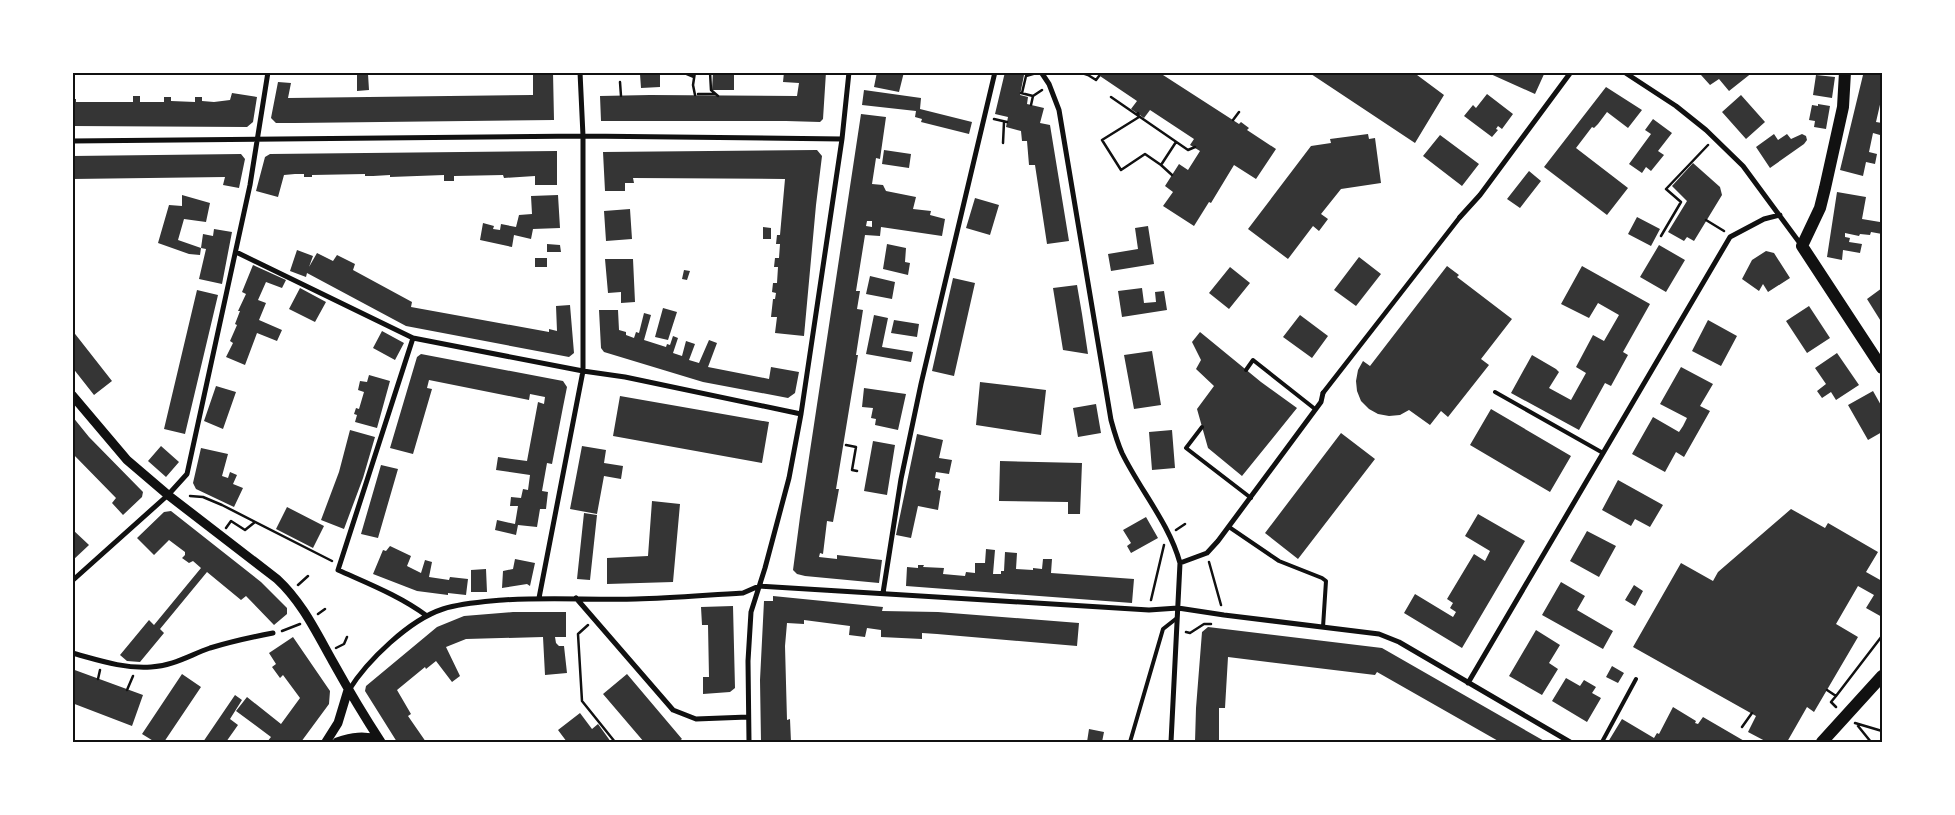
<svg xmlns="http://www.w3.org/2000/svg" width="1955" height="815" font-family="'Nunito Sans',sans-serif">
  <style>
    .building { fill: #353535; fill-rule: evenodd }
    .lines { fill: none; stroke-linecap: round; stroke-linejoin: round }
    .path { stroke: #111; stroke-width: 2.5 }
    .service { stroke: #111; stroke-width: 4 }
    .pedestrian { stroke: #111; stroke-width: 4.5 }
    .minor { stroke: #111; stroke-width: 5 }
    .tertiary { stroke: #111; stroke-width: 9 }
    .primary { stroke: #111; stroke-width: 12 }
    .neatline { fill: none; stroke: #111; stroke-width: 2 }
  </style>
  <rect width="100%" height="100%" fill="#fff"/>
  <!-- building -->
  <path class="building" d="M533,72H553L554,120L295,123H276L271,118L278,82L291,83L288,98L533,95Z
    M713,72H734V90H712Z
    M784,72H826L823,119L820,122L786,121H601L600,96L650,95L797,96L799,83L783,82Z
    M877,72H904L899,92L874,87Z
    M1005,72L1024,75L1020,95L1028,97L1027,104L1044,108L1040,123L1050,125L1069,241L1047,244L1035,165H1029L1027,141H1022L1021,131L1006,127L1008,117L995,114Z
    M1094,72H1165L1163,75L1239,124L1241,122L1249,128L1247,130L1276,149L1256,179L1234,165L1211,203L1209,202L1194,226L1163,206L1173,192L1165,186L1179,164L1188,170L1200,151L1190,145L1194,139L1150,110L1144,118L1131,109L1137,101Z
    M1308,72H1413L1444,95L1415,143Z
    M1486,72H1545L1535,94Z
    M1703,72H1753L1729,91L1719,79L1710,85L1701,75Z
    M1869,72L1882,75V96L1876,122L1882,123L1880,135L1873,133L1869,152L1877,154L1875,164L1866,162L1863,176L1840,170L1863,75Z
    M357,74H368L369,90L357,91Z
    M640,74H660V87L641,88Z
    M1816,75L1835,77L1832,98L1813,95Z
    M1606,87L1642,110L1628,128L1607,112L1598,124L1594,128L1592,127L1576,148L1628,188L1607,215L1544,167Z
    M864,90L921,98L920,109L972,122L969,134L921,122L922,119L915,117L916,111L862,105Z
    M232,93L257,97L253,122L247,127L72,126V99H76V102H133V96H140V102H164V97H171V101L195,102V97H202V101L214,102L230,100Z
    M1487,94L1513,114L1502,129L1498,126L1496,129L1498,130L1492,137L1464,116L1473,105L1476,108Z
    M1741,95L1765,122L1746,139L1722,112Z
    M1818,104L1830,106L1826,129L1814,127L1815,121L1809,120L1812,105L1818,106Z
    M861,114L886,117L880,159L876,158L872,184L883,185L886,191L916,197L913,209L931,211L930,215L945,219L942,236L881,227L880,236L865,235L856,291H860L857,309L863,310L856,355H858L836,489H839L833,522L827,521L823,554L820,553L819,557L837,559V555L882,560L879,583L805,576L797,574L793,570L800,517ZM867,221H872V227L866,226Z
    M1653,119L1672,133L1658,151L1664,155L1651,171L1646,167L1642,173L1629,164L1651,134L1645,130Z
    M1368,134L1369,139L1375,138L1381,183L1341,189L1321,214L1328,219L1319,231L1313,226L1288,259L1248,229L1311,146L1331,143L1330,139Z
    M1774,134L1778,140L1787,134L1791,139L1802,134L1806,136L1807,140L1804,144L1770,168L1756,147Z
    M1440,135L1479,164L1462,186L1423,156Z
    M817,150L822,156L816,205L804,336L775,333L777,317H771L773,299H775L776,293L772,292L773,283H777L778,267H774L775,258H779L780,244H776L777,235H780L785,179L633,178L634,183H625V191H605L603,152Z
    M884,150L911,154L909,168L882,164Z
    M557,151V185H535V176L504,178L503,175L454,176V181H444V175L390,177V175L373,176H365V174L312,175V177H304V174H295L284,175L278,197L256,191L265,157L270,154Z
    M241,154L245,159L239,188L223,185L225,177L72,179V156Z
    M1693,163L1720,187L1722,195L1694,241L1687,237L1684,241L1668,232L1687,201L1672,186Z
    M1529,171L1541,181L1520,208L1507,199Z
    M1837,192L1866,197L1862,219L1880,222V219L1882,220V234L1871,232L1870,235L1860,234L1859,236L1845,233V237L1850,238L1849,242L1862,244L1860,253L1843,250L1842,260L1827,257Z
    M182,195L210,203L206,222L184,219L178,240L201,248L200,255L189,254L158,243L169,205L182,206Z
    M558,195L560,228L533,229L531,239L514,235L512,247L480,240L483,223L494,226L493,229L500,230L501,224L516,227L519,215L532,214L531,196Z
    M975,198L999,205L990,235L966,228Z
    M630,209L632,239L606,241L604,211Z
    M1637,217L1660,229L1651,246L1628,234Z
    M1148,226L1154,264L1111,271L1108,254L1138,249L1135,228Z
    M763,227L771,228V239H763Z
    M214,229L232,232L222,284L199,279L206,249L201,248L203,234L213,236Z
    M547,244L560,245L561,252H547Z
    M887,244L906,248L905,262L910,263L908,275L883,269Z
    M1659,245L1685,260L1666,292L1640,277Z
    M297,250L313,256L309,267L317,253L333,261L337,255L355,264L353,270L412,302L411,307L549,332V329L557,331L556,306L570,305L574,353L569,357L406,326L307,273L306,277L290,271Z
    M1766,251L1774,253L1790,278L1768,292L1763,284L1759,291L1742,279L1752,260Z
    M1359,257L1381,274L1356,306L1334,290Z
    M535,258H547V267H535Z
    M605,259H633L635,302L621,303V292L608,293Z
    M253,265L286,280L282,288L266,282L258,300L266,303L259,320L282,330L277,341L257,333L245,365L226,357L233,343L230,341L237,325L235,324L240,311H238L246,294L242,292Z
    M1447,266L1459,275L1457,277L1512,319L1481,359L1489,365L1448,417L1441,411L1430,425L1409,410L1400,415L1389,416L1378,414L1369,409L1361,401L1357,391L1356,381L1358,370L1363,361L1370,366Z
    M1582,266L1650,304L1623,352L1628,355L1611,386L1605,383L1579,430L1511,393L1532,355L1556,369L1559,372L1549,388L1571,400L1586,373L1576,367L1593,335L1604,341L1619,315L1598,303L1589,318L1561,304Z
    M1230,267L1250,283L1229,309L1209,293Z
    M684,270L690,271L687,280L682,279Z
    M870,276L895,282L892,299L866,294Z
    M953,278L975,283L954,376L932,371Z
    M1077,285L1082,314L1088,354L1063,350L1053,288Z
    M300,288L326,302L315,322L289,309Z
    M1142,288L1144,303L1156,302L1155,292L1164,291L1167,310L1122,317L1118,291Z
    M1882,288V323L1867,299Z
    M197,290L218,295L185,434L164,429Z
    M1809,306L1830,338L1807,353L1786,321Z
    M663,308L677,312L668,340L655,337Z
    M599,310H618L619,330L626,332V335L634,338L636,332L639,333L644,313L651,315L644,340L666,347L667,344L670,345L673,336L678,338L673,353L682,356L686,341L695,344L689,360L699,363L709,340L717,343L708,367L769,379L771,367L799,372L795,393L788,398L703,382L604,352L601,348Z
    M874,315L888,318L882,347L913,352L911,362L866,354Z
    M1300,315L1328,336L1312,358L1283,337Z
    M894,320L919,324L917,337L891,333Z
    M1708,320L1737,336L1721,366L1692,351Z
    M72,330L112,381L94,395L72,367Z
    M382,331L404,343L395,360L373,348Z
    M1200,332L1261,382L1297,408L1242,476L1208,448L1197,409L1214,386L1196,369L1201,360L1192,342Z
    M1152,351L1161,405L1134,409L1124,355Z
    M1837,353L1859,385L1836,400L1831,392L1822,398L1817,391L1826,384L1815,368Z
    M421,354L563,381L567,387L563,407L552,464L547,463L542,491L548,492L546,509H540L537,527L518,525L516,535L495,530L497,520L515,524L518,506H510L511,497L521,498L523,489L528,490L530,475L496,470L498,457L527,461L538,402L544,404L545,397L530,394L529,400L429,380L427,388L432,389L413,454L390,448L417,357Z
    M1681,367L1713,384L1700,406L1710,411L1684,457L1676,452L1665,472L1632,454L1653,417L1679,432L1683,426L1687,418L1660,404Z
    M369,375L390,381L377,428L355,422L357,415L354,414L356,408L359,409L364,392L358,390L360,381L367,382Z
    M980,382L1046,390L1041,435L976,425Z
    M216,386L236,392L223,429L204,421Z
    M864,388L906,394L898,430L875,425L876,419L871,418L873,408L862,407Z
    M1873,391L1882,407V432L1868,440L1848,405Z
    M620,396L769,422L762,463L613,436Z
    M1096,404L1101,433L1078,437L1073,408Z
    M1491,409L1571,456L1550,492L1470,445Z
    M72,416L89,437L143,492L142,497L123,515L112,503L116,498L72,453Z
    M350,430L375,437L363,478L344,529L321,520L339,472Z
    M1172,430L1175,468L1152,470L1149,432Z
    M1341,433L1375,459L1298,559L1265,533Z
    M917,434L943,440L939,458L952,460L949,474L936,472L935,478L940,479L938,490L941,491L938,510L918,506L911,538L896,535Z
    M873,441L895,445L887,495L864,491Z
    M161,446L179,462L166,477L148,461Z
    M582,446L606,450L604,463L623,466L621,479L604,476L597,514L570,509Z
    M201,448L228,454L222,476L228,478L230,472L237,475L233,484L243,488L234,507L196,489L193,483Z
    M1000,461L1082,463L1080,514H1068V502L999,501Z
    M381,465L398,469L378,538L361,534Z
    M1618,480L1663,505L1650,527L1635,519L1631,526L1602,510Z
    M652,501L680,504L673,582L607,584V558L648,556Z
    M287,507L324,526L313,548L276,529Z
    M1791,509L1825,528L1828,523L1878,552L1866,572L1882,581V617L1866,608L1874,595L1858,586L1836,624L1858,637L1814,712L1807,707L1787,742H1767L1748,732L1756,716L1633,647L1681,563L1713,581L1718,572Z
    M171,511L261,582L287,608V614L274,625L246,596L241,600L207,572L160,629L164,633L140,662L127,661L120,655L149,620L154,625L201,568L193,561L189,563L182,558L185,555V552L169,540L154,555L137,538L164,512Z
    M584,513L597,515L590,580L577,579Z
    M1478,514L1525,541L1462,648L1404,613L1415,594L1453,617L1456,612L1450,608L1453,603L1447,599L1474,554L1485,561L1490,551L1465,536Z
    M1146,517L1158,538L1131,553L1127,546L1131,543L1123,530Z
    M72,529L89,545L72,561Z
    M1587,531L1616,546L1599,577L1570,561Z
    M390,546L411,556L407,566L421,573L425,560L432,562L429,577L449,580L450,577L468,579L466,595L448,593V595L417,591L373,574L383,550L386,551Z
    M986,549L995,550L993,574H1001V571H1004L1005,552L1017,553L1016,569L1033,570V568L1042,569L1043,559H1052L1051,573L1134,579L1132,603L906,586L907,567L918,568V565H924L923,567L944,568L943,574L965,576L966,572L975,573V563H985Z
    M515,559L535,563L530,586L527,584L502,588L503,571L513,569Z
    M486,569L487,592H471V570Z
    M1561,582L1585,596L1577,610L1613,631L1603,649L1542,615Z
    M1634,585L1643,591L1635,606L1625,600Z
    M773,596L883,607L882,611L938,612L1079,623L1077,646L937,634L922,633V639L881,637V630L867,628L865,637L849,635L850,626L804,620V624L787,623L785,646L787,720L790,719L791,742H761L760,680L764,601H773Z
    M733,606L735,688L730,692L703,694V677H709L708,625H702L701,607Z
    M513,612H566V637H555L556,643L559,646H564L567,673L545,675L543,637L466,639L446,647L460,676L452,682L436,661L426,669L425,667L397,690L411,714L408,716L426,742H397L365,691L366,686L437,627L464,616Z
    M1208,627L1382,648L1546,742H1500L1377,672L1375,675L1228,657L1225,708H1219V742H1195L1196,708L1202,632Z
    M1536,630L1560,645L1549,663L1558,669L1542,695L1509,676Z
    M293,637L330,691L329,704L301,742H267L271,737L236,711L247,697L281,724L300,698L283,675L280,678L272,667L276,664L269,653Z
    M1612,666L1624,673L1618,683L1606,677Z
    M72,669L143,695L132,726L72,703Z
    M182,674L201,687L164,742H155L142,734Z
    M627,674L682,739L678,742H644L603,694Z
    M1566,678L1580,686L1584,680L1596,687L1592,693L1601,698L1587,722L1552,701Z
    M235,695L242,700L230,719L238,725L226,742H203Z
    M1673,707L1696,721L1695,723L1698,724L1703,717L1746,742H1686L1683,741L1682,742L1680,741L1679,742H1608L1622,719L1654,738L1657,733L1659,734Z
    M580,713L592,729L598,724L611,742H567L558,730Z
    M1089,729L1104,732L1102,742H1087Z"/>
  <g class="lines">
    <!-- path -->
    <path class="path" d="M682,72L694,77
      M710,72L711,90L718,96
      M1079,72L1088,75L1096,80L1099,76
      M620,82L621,96
      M1021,93L1033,96L1031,105
      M1022,93L1026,76L1033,74
      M698,94H714
      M695,95L693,85L695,72
      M1033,96L1042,90
      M1111,97L1188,150L1195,147
      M1138,113L1139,117L1102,140L1121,170L1145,154L1161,165L1176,142
      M994,119L1007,122
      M1233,120L1239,112
      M1003,143L1004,122
      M1161,165L1172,175
      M1706,220L1724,231
      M1661,236L1681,202L1666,189L1708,145
      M846,445L856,447L852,470L857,471
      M190,496L203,497L222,505L332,561
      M226,528L231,521L245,530L255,522
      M1176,530L1185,524
      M1209,562L1221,605
      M298,585L308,576
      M1151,600L1164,545
      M318,614L325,609
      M588,625L578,634L582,701L615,742
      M282,631L300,624
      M1186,632L1190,633L1204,624H1211
      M336,648L344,644L347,637
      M98,679L100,670
      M127,690L133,676
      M1827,690L1836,696L1831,702L1836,707
      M1836,696L1882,636
      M1855,723L1882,731
      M1858,726L1871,742
      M1742,727L1752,713"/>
    <!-- service -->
    <path class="service" d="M1246,370L1253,360L1315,409
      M1495,392L1603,453
      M1202,427L1186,448L1251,498
      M1229,527L1279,561L1322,578L1326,581L1323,627
      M1130,742L1163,629L1177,618
      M1602,742L1636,679"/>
    <!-- pedestrian -->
    <path class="pedestrian" d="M1323,393L1460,217"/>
    <!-- minor -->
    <path class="minor" d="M1041,72L1049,84L1059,110L1111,420C1114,431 1117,442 1122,453C1140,490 1169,523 1180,563L1171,742
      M1624,72L1676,106L1706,130L1743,166L1802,246
      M72,141L583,136L842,139
      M1460,217L1480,195L1571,72
      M236,252L413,338L583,371L625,377L801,414
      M413,338L338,570C369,584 400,596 427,616
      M1180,563L1207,553L1218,541L1321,402L1323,393
      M72,581L168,495L187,474L250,185L268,72
      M883,593L901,479L921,384L995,72
      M539,598L583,371V136L580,72
      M576,598L673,710L696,719L748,717
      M72,653C98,660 124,669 151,667C173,666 190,655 210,648C230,642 252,637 273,633
      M1468,683L1730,237L1764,219L1780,215
      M349,690C367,661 409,620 443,609C462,603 482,602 503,600C547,597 591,600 636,599C672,598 707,595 743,593L759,586L1149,610L1178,608L1224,615L1379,634L1399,642L1570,742
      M749,742L748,661L751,612L765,568L789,478L801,414L842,139L849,72"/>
    <!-- tertiary -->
    <path class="tertiary" d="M72,395L127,460L168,495L277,579C302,602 316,632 333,662C348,689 364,716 381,742
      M326,742L338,723L348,690
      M337,742C352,737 364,735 379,740"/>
    <!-- primary -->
    <path class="primary" d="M1845,72L1843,107L1825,188L1820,208L1802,246L1882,368
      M1822,742L1882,676"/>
  </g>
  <!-- border -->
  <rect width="1955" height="815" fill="none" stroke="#ffffff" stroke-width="148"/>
  <rect x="74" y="74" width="1807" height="667" class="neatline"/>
</svg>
